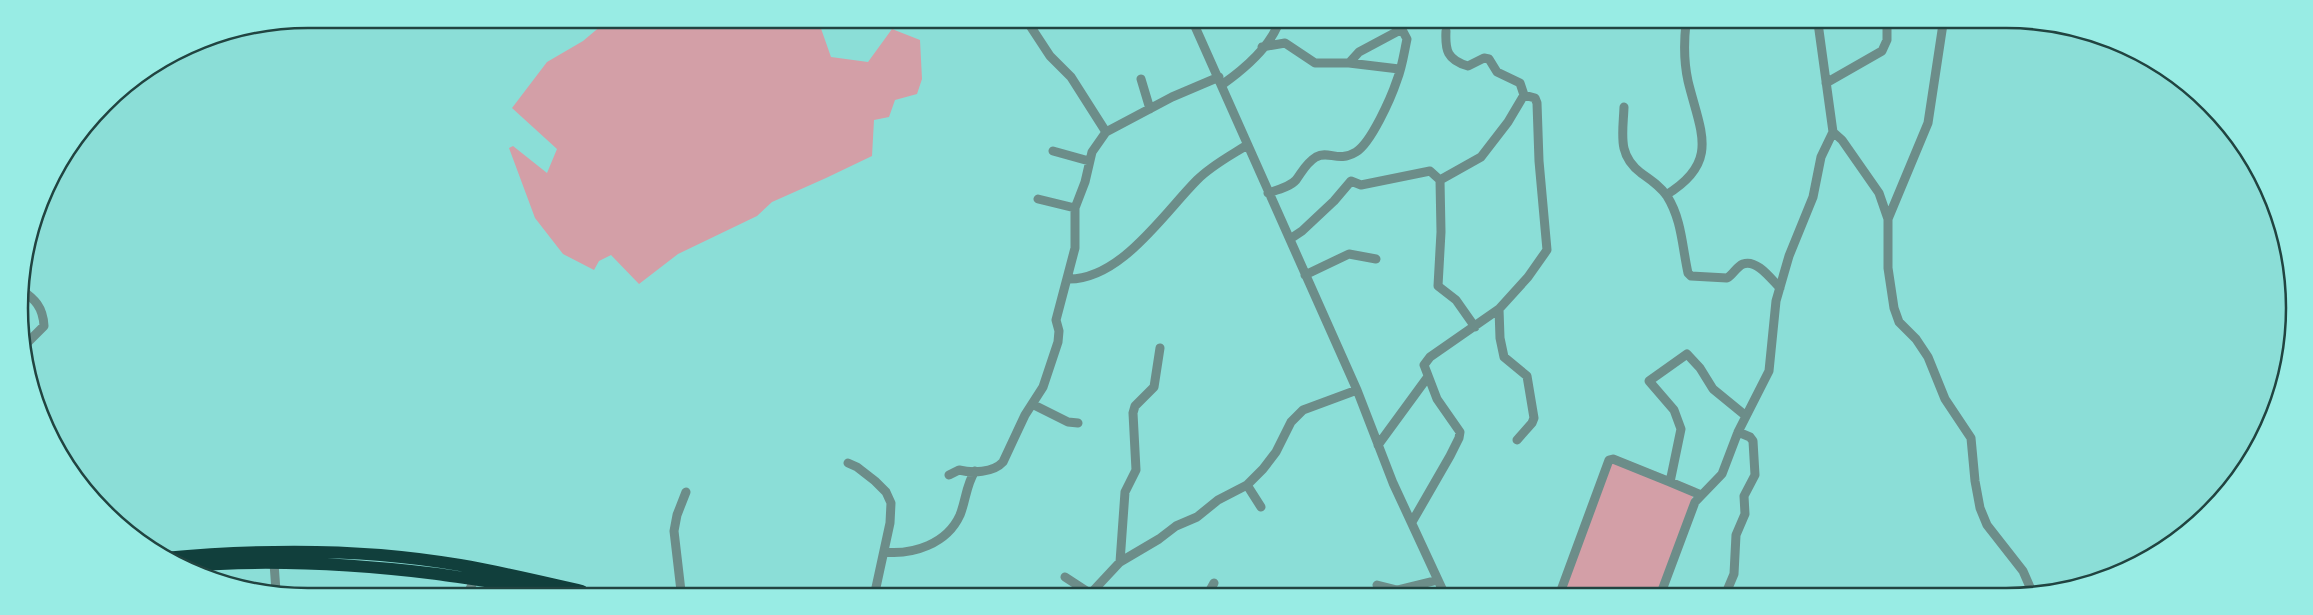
<svg xmlns="http://www.w3.org/2000/svg" width="2313" height="615" font-family="'Libre Baskerville',serif">
  <style>
    .green { fill: #d39fa7 }
    .lines { fill: none; stroke-linecap: round; stroke-linejoin: round }
    .minor { stroke: #6c8d89; stroke-width: 9 }
    .highway { stroke: #113f3c; stroke-width: 12 }
    .rim { fill: none; stroke: #214441; stroke-width: 2.5 }
  </style>
  <rect width="100%" height="100%" fill="#8bded7"/>
  <!-- green -->
  <path class="green" d="M608,20H818L831,57L868,62L892,29L920,40L922,79L917,94L895,100L889,117L874,120L872,156L826,178L772,202L757,216L678,254L639,284L611,255L599,261L594,270L563,254L535,218L509,148L513,146L547,173L557,149L512,108L547,62L583,41Z
    M1614,455L1696,488L1657,593H1563Z"/>
  <g class="lines">
    <!-- minor -->
    <path class="minor" d="M1027,21L1050,56L1071,77L1106,132
      M1193,22L1357,390L1393,483L1444,593
      M1262,47L1285,43L1315,63H1349L1399,69
      M1349,63L1359,52L1402,29
      M1141,79L1150,109
      M1826,83L1882,51L1887,40V24
      M1223,84C1244,69 1270,47 1279,22
      M1624,107C1623,134 1617,155 1641,173C1651,180 1660,186 1667,196C1682,220 1682,246 1688,273L1691,276L1727,278C1733,275 1736,267 1743,264C1757,259 1771,279 1780,288
      M1833,132L1842,140L1879,193L1888,219V268L1894,308L1899,322L1916,339L1928,357L1945,399L1971,438L1975,481L1980,508L1987,525L2023,571L2033,594
      M1053,151L1089,161
      M1440,180L1481,157L1508,122L1524,95L1520,83L1497,72L1489,59L1484,58L1468,66C1447,60 1445,50 1446,31
      M1268,193C1277,190 1290,187 1296,180C1302,172 1306,163 1316,157C1329,150 1338,163 1356,152C1371,143 1391,98 1397,80C1402,68 1404,53 1407,39L1398,22
      M1666,195C1721,162 1700,131 1688,81C1684,63 1684,41 1686,23
      M1038,199L1075,208
      M1888,219L1928,123L1943,24
      M1290,239L1302,231L1334,201L1351,181L1361,185L1430,171L1440,180L1441,232L1438,286L1456,300L1475,327
      M1305,275L1349,254L1376,259
      M1067,279C1120,281 1164,213 1197,180C1212,165 1230,156 1247,145
      M20,289C35,299 43,307 44,326L27,343
      M1499,309L1500,338L1504,357L1527,376L1534,418L1532,423L1517,440
      M1032,404L1068,422L1078,423
      M1378,445L1427,378
      M848,463L857,467L875,481L886,492L891,503L890,523L875,592
      M949,475L959,470C972,473 993,473 1003,462L1025,415L1043,387L1058,342L1059,331L1056,320L1075,248V208L1085,182L1092,152L1106,132L1172,97L1219,77
      M1670,482L1701,495
      M1261,507L1247,485L1263,469L1276,452L1291,422L1303,410L1357,390
      M1412,522L1450,456L1459,438L1460,432L1437,399L1424,365L1430,357L1499,309L1528,277L1547,250L1539,161L1537,103L1535,98L1524,95
      M884,552C913,555 947,544 960,515C966,500 966,485 975,471
      M1120,562L1159,539L1176,526L1197,517L1218,500L1247,485
      M274,563L276,591
      M1065,577L1088,592
      M1377,585L1397,590L1438,580
      M469,591L474,580
      M681,591L674,531L677,515L686,492
      M1092,592L1120,562L1125,492L1136,470L1133,413L1135,406L1154,387L1160,348
      M1209,592L1214,583
      M1560,593L1609,460L1613,459L1670,482L1681,429L1674,410L1649,381L1687,354L1700,368L1713,389L1746,416
      M1661,593L1695,502L1722,474L1738,432L1769,371L1776,301L1789,256L1813,197L1821,157L1833,132L1818,23
      M1726,593L1734,574L1736,535L1745,514L1744,496L1755,475L1753,441L1750,437L1738,432"/>
    <!-- highway -->
    <path class="highway" d="M164,558C261,549 363,548 460,565C501,572 542,582 582,591
      M186,566C270,559 354,564 437,574C471,579 505,583 538,591"/>
  </g>
  <!-- crop -->
  <path d="M0 0H2313V615H0ZM308 28H2006A280 280 0 0 1 2286 308V308A280 280 0 0 1 2006 588H308A280 280 0 0 1 28 308V308A280 280 0 0 1 308 28Z" fill="#98ece4" fill-rule="evenodd"/>
  <path class="rim" d="M308 28H2006A280 280 0 0 1 2286 308V308A280 280 0 0 1 2006 588H308A280 280 0 0 1 28 308V308A280 280 0 0 1 308 28Z"/>
</svg>
